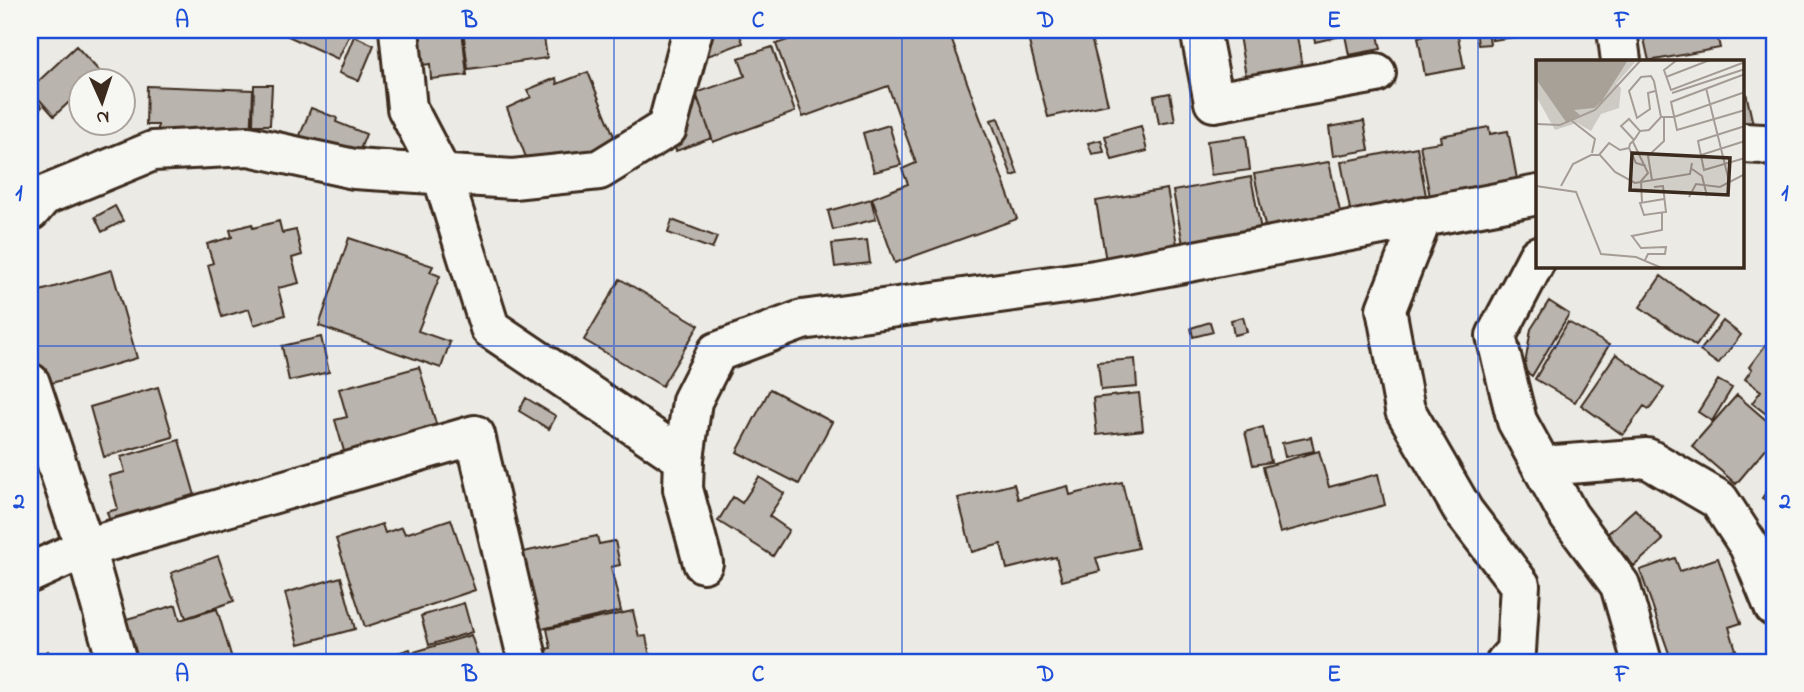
<svg xmlns="http://www.w3.org/2000/svg" width="1804" height="692" font-family="'Indie Flower',sans-serif">
  <style>
    .building { fill: #bab4ae; stroke: #3b2a1e; stroke-width: 2 }
    .lines { fill: none; stroke-linecap: round; stroke-linejoin: round }
    .street-casing { stroke: #3b2a1e; stroke-width: 44 }
    .street { stroke: #f6f6f2; stroke-width: 38 }
    .grid { fill: none; stroke: #1d4ed8; stroke-width: 2; stroke-opacity: 0.55 }
    .inset-road { fill: none; stroke: #a59d95; stroke-width: 2 }
    .view { fill: #3b2a1e; fill-opacity: 0.15; stroke: #3b2a1e; stroke-width: 3.5 }
    .inset-edge { fill: none; stroke: #3b2a1e; stroke-width: 3.5 }
    .neatline { fill: none; stroke: #1d4ed8; stroke-width: 2.5 }
    .grid-label { font-size: 23px; text-anchor: middle; font-weight: bold; fill: #1d4ed8 }
  </style>
  <rect width="100%" height="100%" fill="#ebeae5"/>
  <filter id="ink" filterUnits="userSpaceOnUse"><feTurbulence type="fractalNoise" baseFrequency=".0143" numOctaves="2"/><feDisplacementMap in="SourceGraphic" scale="14" xChannelSelector="R" yChannelSelector="G"/><feConvolveMatrix kernelMatrix="1 2 1 2 8 2 1 2 1" color-interpolation-filters="sRGB"/></filter>
  <g filter="url(#ink)">
    <!-- building -->
    <path class="building" d="M275,30H352L338,59Z
      M419,30H462L467,75L431,79L430,64L423,65Z
      M463,30H543L547,58L468,69Z
      M725,30H738L743,43L694,61L698,40Z
      M816,30H948L1017,219L895,263L872,198L908,184L902,169L916,163L888,86L803,117L776,44Z
      M1064,30H1089L1108,104L1048,117L1028,38Z
      M1238,30H1296L1303,72L1247,82Z
      M1312,30H1377L1381,49L1349,55L1345,35L1315,42Z
      M1476,30H1488L1490,44L1478,45Z
      M1491,30H1564L1492,40Z
      M1642,30H1725L1727,38L1718,39L1720,48L1649,61Z
      M1457,31L1464,68L1425,75L1418,37Z
      M354,36L374,45L359,81L339,73Z
      M76,46L101,73L93,80H80V92L54,116L30,89Z
      M772,47L795,112L713,142L696,93L745,76L739,58Z
      M588,72L616,141L567,159L534,178L507,108L531,97L527,90L556,78L557,84Z
      M1743,79L1754,129L1743,131Z
      M254,85H272L270,125H253Z
      M147,86L253,90L251,144L158,140V125H146Z
      M30,92L42,107L30,118Z
      M1170,93L1175,121L1159,124L1154,96Z
      M697,98L712,138L676,151L669,130L678,105Z
      M311,108L337,118L336,122L366,134L361,147L402,164L295,148Z
      M998,118L1018,174L1012,176L991,120Z
      M1364,121L1369,150L1333,156L1329,127Z
      M889,125L901,165L874,172L863,133Z
      M1141,126L1147,151L1112,160L1105,136Z
      M1489,127L1490,134L1508,131L1520,195L1433,212L1420,145L1441,142L1440,136Z
      M1246,136L1250,170L1211,175L1207,141Z
      M1101,140L1104,152L1092,154L1088,143Z
      M1417,147L1429,212L1353,225L1341,162Z
      M1329,162L1343,225L1268,240L1254,174Z
      M1251,177L1263,241L1185,255L1173,191Z
      M1167,189L1179,255L1107,267L1096,201Z
      M871,199L876,219L833,230L828,211Z
      M115,206L123,221L102,232L95,217Z
      M672,220L717,237L712,249L668,233Z
      M279,221L282,233L296,230L302,255L292,258L299,283L278,288L285,315L254,325L249,309L222,317L208,265L213,263L207,244L232,237L230,230L252,224L253,228Z
      M349,238L433,266L430,272L440,276L418,331L450,342L441,368L319,326Z
      M867,240L870,263L835,267L832,244Z
      M112,270L137,358L38,387L30,359V294Z
      M1661,276L1717,317L1696,346L1640,307Z
      M620,279L699,325L662,386L584,340Z
      M1549,301L1569,314L1532,376L1524,370L1531,329Z
      M1243,317L1247,332L1234,335L1231,320Z
      M1723,321L1741,335L1718,364L1700,351Z
      M1210,322L1213,332L1193,337L1191,328Z
      M1568,322L1609,345L1575,402L1535,379Z
      M1774,334V420L1752,403L1761,391L1745,379L1752,369L1749,367Z
      M321,337L329,372L289,381L282,346Z
      M1616,354L1664,388L1649,409L1644,406L1623,435L1581,405Z
      M1135,359L1137,387L1101,390L1098,362Z
      M419,367L438,430L346,458L335,420L347,417L339,389Z
      M1718,380L1732,388L1712,421L1698,412Z
      M158,387L173,437L104,457L90,407Z
      M770,389L832,422L799,484L737,452Z
      M1139,393L1143,430L1097,435L1093,398Z
      M1737,395L1774,427V439L1736,484L1692,446Z
      M526,398L556,416L549,429L519,411Z
      M1263,427L1271,462L1253,465L1245,432Z
      M1311,437L1314,451L1285,457L1282,443Z
      M179,440L198,506L113,531L107,512L118,509L109,476L125,472L121,457Z
      M1319,451L1329,487L1378,474L1385,505L1280,533L1263,467Z
      M759,477L784,493L769,516L789,530L773,556L718,521L733,497L742,503Z
      M1774,481V506L1762,498Z
      M1122,482L1138,548L1096,558L1100,571L1062,581L1056,557L1007,569L1001,544L972,552L958,498L1014,484L1018,499L1068,486L1070,495Z
      M1774,507V522L1768,517Z
      M1635,509L1663,540L1634,566L1606,535Z
      M451,519L475,590L365,627L336,539L382,524L385,533L402,527L405,534Z
      M597,536L599,544L615,541L620,565L611,567L621,611L537,630L519,553Z
      M218,556L234,601L186,618L171,573Z
      M1675,558L1680,571L1718,558L1741,623L1729,627L1736,650L1729,652L1733,662H1672L1640,570Z
      M341,577L355,629L299,644L285,593Z
      M464,603L472,632L429,645L421,616Z
      M176,605L180,620L217,609L233,662H127L116,622Z
      M633,611L639,637L646,636L651,661L540,662L538,650L551,648L547,629Z
      M471,635L480,662H387L385,657L410,649L411,653Z
      M48,651L54,662H30V660Z"/>
    <g class="lines">
      <defs>
        <path id="street" d="M399,30L407,108L442,175L490,328L684,459
          M1200,30L1214,102L1376,73
          M1617,30L1621,61
          M1743,143L1763,144L1774,147
          M30,211L43,196L153,151L249,146L354,169L513,179L599,170L667,128L693,30
          M1423,216L1386,309L1405,410L1464,512L1520,585L1516,651L1506,662
          M1538,256L1496,336L1517,421L1569,516L1620,585L1642,662
          M30,383L85,548L117,662
          M1542,466L1647,458L1719,500L1749,546L1774,607
          M703,563L683,489L684,459L692,401L717,352L802,320L1095,280L1538,195
          M30,573L85,548L475,435L528,662"/>
      </defs>
      <!-- street casing -->
      <use href="#street" class="street-casing"/>
      <!-- street -->
      <use href="#street" class="street"/>
    </g>
  </g>
  <!-- grid -->
  <path class="grid" d="M326,30V662M614,30V662M902,30V662M1190,30V662M1478,30V662M30,346H1774"/>
  <!-- overview -->
  <g transform="translate(1536 60)">
    <rect width="208" height="208" fill="#ebeae5"/>
    <path d="M0,0H101L80,24L85,28L83,48L65,54L55,71L41,63L19,70L0,36Z" fill="#cdcac4"/>
    <path d="M0,0H92L66,41L58,48L38,50L44,55L30,62L0,19Z" fill="#a8a198"/>
    <path class="inset-road" d="M141,0L128,10L135,30L209,2M209,14L135,42L141,70L209,50M130,17L174,0M170,28L193,121M119,31L112,33L114,49L101,58L93,31L105,17L115,16L118,21L125,57M136,33L209,9M36,61L59,79L56,93M0,64L24,65L59,50L105,0M209,66L162,81L168,110L209,98M104,71L113,70L125,57H138L209,32M98,80L85,66L93,59L104,71L98,80L94,84L93,88L100,103L110,106M97,82L112,113L105,121L106,143M63,95L73,83L84,90L93,88M165,95L209,81M156,109L166,116L171,136M116,120L112,96L128,81V58M0,126L40,132L65,194L100,197L126,208M25,126L37,104L55,95H64L79,112L99,123L154,114L156,103M118,127L127,126L130,152L108,155L104,143L128,139M153,137L160,124L184,127L209,114M109,200L112,194H129L130,187L105,188L96,176L126,170V153"/>
    <path class="view" d="M96,93L194,98L192,135L94,130Z"/>
    <rect width="208" height="208" class="inset-edge"/>
  </g>
  <!-- margin -->
  <rect width="1804" height="692" fill="none" stroke="#f6f6f2" stroke-width="77"/>
  <!-- north arrow -->
  <g transform="translate(102 102) rotate(177)"><circle r="33" fill="#f6f6f2" stroke="#aba49d" stroke-width="2"/>
  <path d="M0-5L12 26L0 18L-12 26Z" fill="#3b2a1e"/>
  <text y="-10" font-size="19" font-weight="bold" text-anchor="middle" fill="#3b2a1e">N</text>
  </g>
  <rect x="38" y="38" width="1728" height="616" class="neatline"/>
  <g class="grid-label">
    <text x="182" y="27">A</text>
    <text x="470" y="27">B</text>
    <text x="758" y="27">C</text>
    <text x="1046" y="27">D</text>
    <text x="1334" y="27">E</text>
    <text x="1622" y="27">F</text>
    <text x="19" y="200">1</text>
    <text x="1785" y="200">1</text>
    <text x="19" y="508">2</text>
    <text x="1785" y="508">2</text>
    <text x="182" y="681">A</text>
    <text x="470" y="681">B</text>
    <text x="758" y="681">C</text>
    <text x="1046" y="681">D</text>
    <text x="1334" y="681">E</text>
    <text x="1622" y="681">F</text>
  </g>
</svg>
